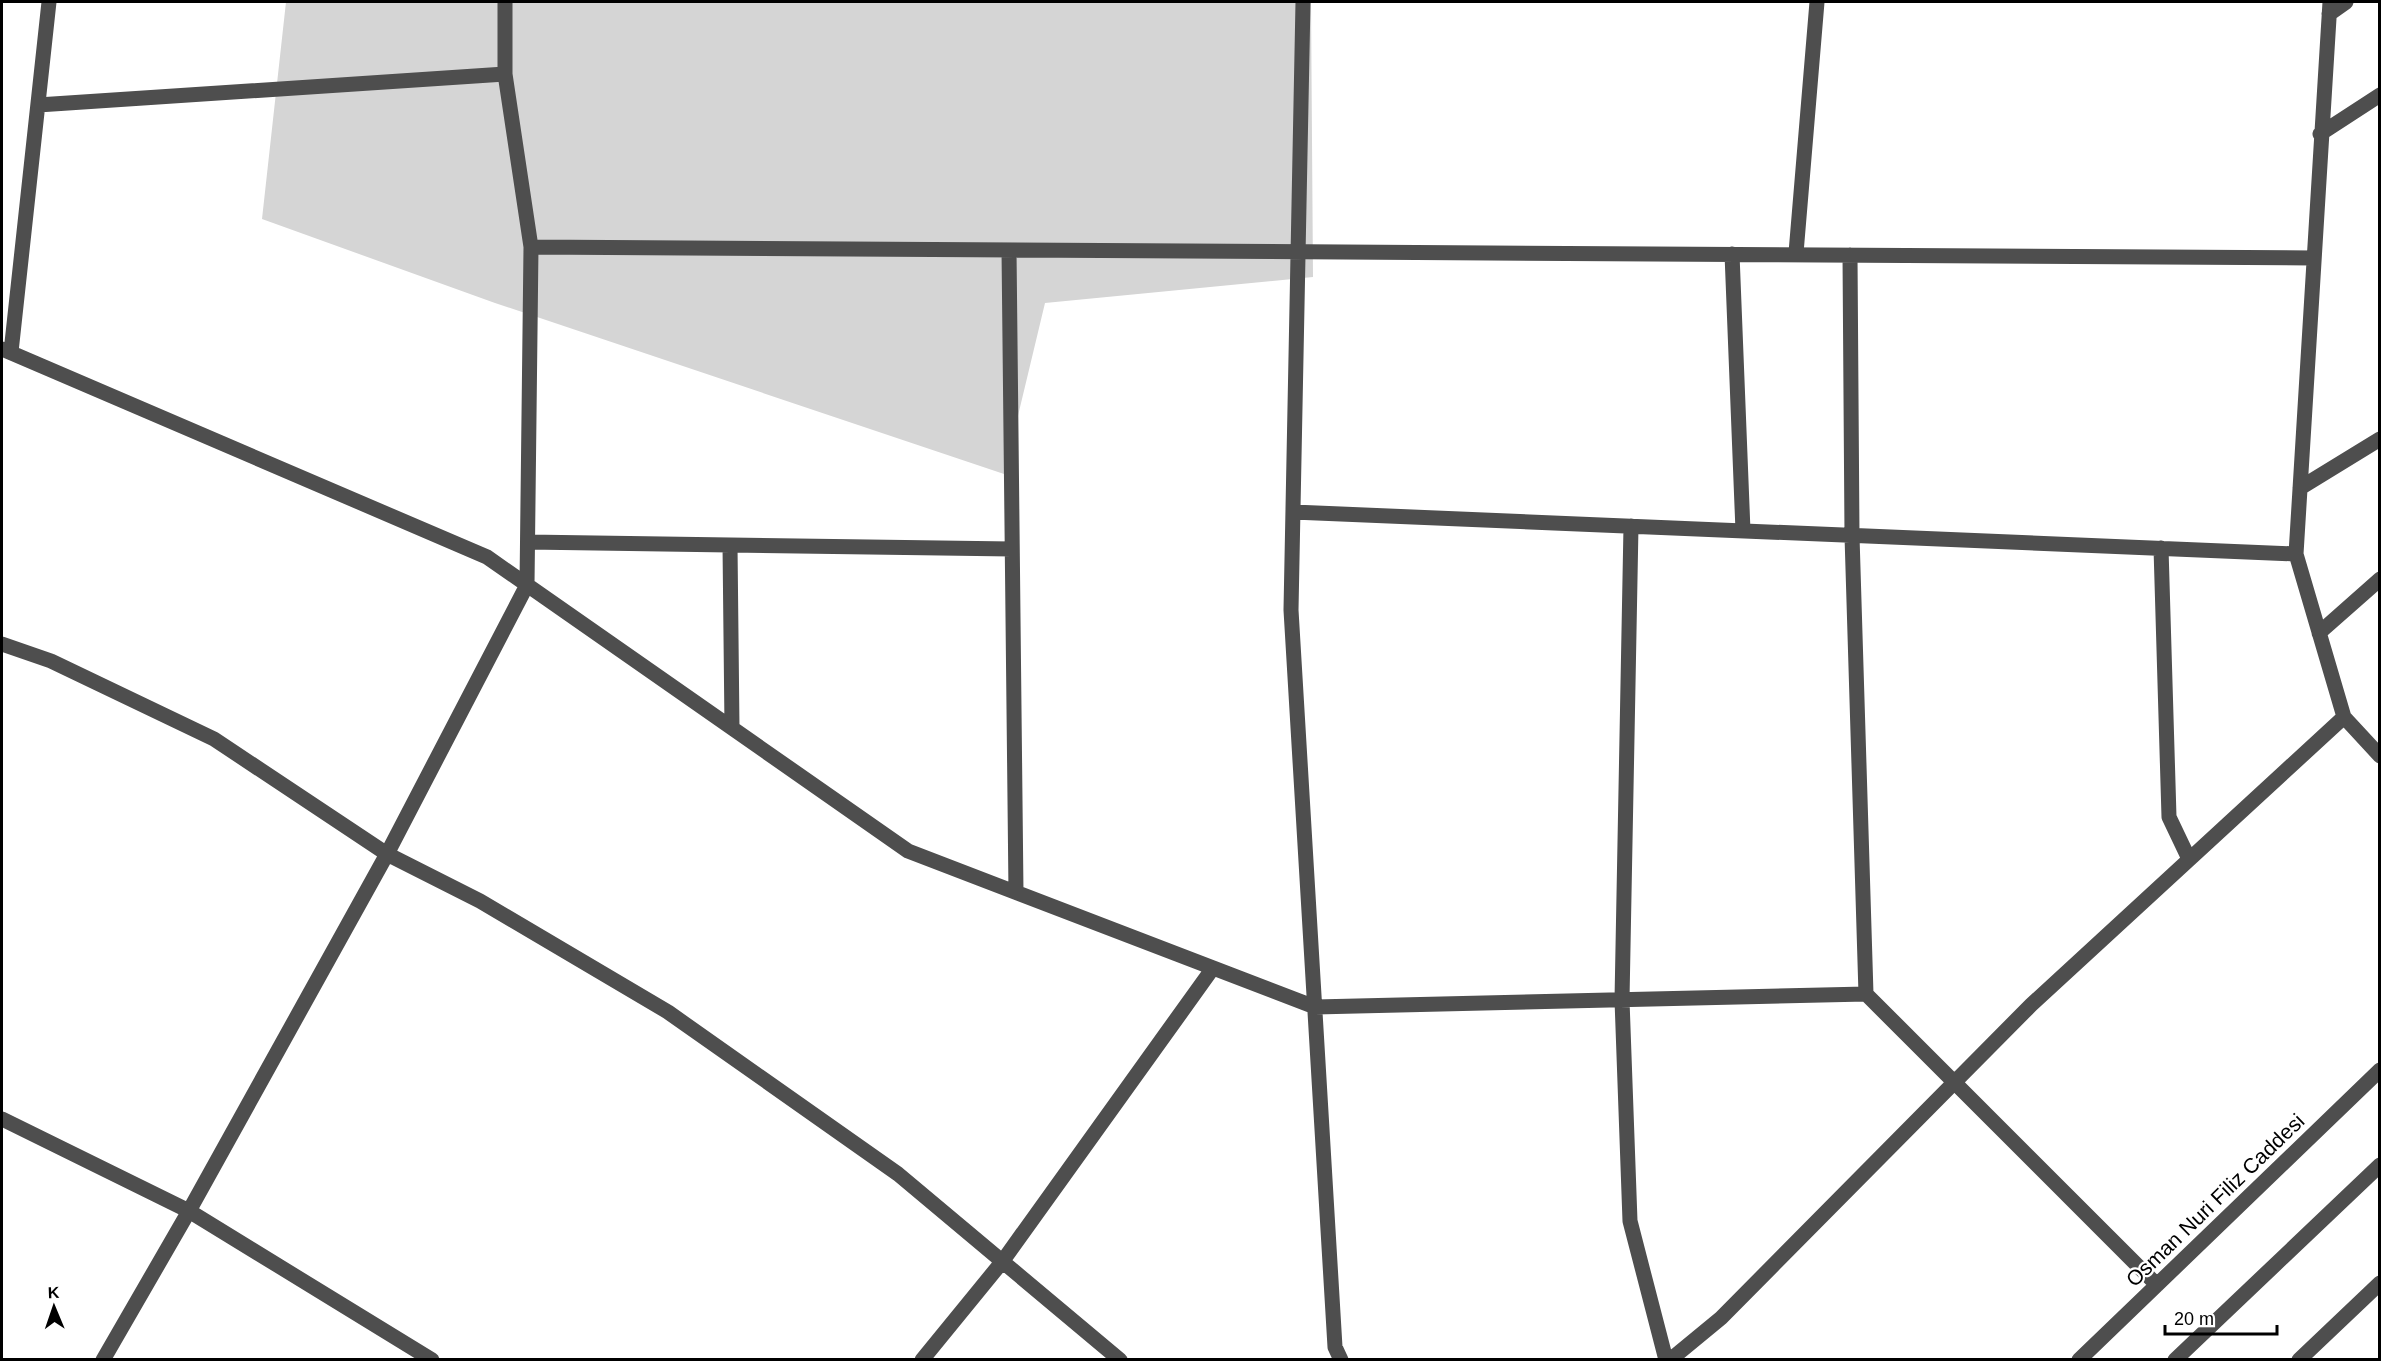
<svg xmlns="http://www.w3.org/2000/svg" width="2381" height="1361" font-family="Helvetica,sans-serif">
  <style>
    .green { fill: #d5d5d5 }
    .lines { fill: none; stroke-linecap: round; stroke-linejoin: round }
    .minor { stroke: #4e4e4e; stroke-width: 15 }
    .labels { text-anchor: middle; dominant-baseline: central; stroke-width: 4.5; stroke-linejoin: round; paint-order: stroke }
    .street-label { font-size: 21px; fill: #000; stroke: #fff }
  </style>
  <rect width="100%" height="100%" fill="#fff"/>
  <!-- green -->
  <path class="green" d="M286,2H1311L1313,277L1045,303L1004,474L495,303L262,219Z"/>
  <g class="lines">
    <!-- minor -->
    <path class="minor" d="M1303,2L1291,610L1335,1347L1341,1360
      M2330,2L2296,554L2344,717L2380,756
      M2329,14L2346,2
      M38,105L505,74
      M2320,134L2380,95
      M531,247L2313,258
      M1009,250L1016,892
      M1796,253L1817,2
      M1732,254L1743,531
      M1850,255L1852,536L1866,994
      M2,349L487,557L908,851L1315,1007L1866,994L2157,1285
      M11,352L49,2
      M2300,488L2380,439
      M1293,512L2296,554
      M1631,526L1622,1000L1630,1221L1666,1360
      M528,542L1012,549
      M730,545L732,728
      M2161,548L2169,817L2189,859
      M2319,633L2380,579
      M2,644L51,661L214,739L387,854L480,901L668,1012L898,1174L1120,1360
      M2,1119L189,1211L432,1360
      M103,1360L189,1211L387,854L527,585L531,247L505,74V2
      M922,1360L1002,1262L1213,968
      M1670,1360L1721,1318L2031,1005L2344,717
      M2079,1360L2380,1070
      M2175,1360L2380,1165
      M2299,1360L2380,1283"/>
  </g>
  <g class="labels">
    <!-- street labels -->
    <g class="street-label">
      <text transform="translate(2215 1200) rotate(-44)">Osman Nuri Filiz Caddesi</text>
    </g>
  </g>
  <!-- border -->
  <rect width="2381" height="1361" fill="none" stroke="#000000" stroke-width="6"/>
  <!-- north arrow -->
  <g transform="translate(54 1307) rotate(358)" stroke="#ffffff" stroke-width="4.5" paint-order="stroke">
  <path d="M0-4.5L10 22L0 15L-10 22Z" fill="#000000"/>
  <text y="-9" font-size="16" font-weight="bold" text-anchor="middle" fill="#000000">K</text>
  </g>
  <!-- scale -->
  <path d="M2165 1325v9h112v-9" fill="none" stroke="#000000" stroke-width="3"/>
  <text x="2174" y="1325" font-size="18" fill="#000000" stroke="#ffffff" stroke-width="4.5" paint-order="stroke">20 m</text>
</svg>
